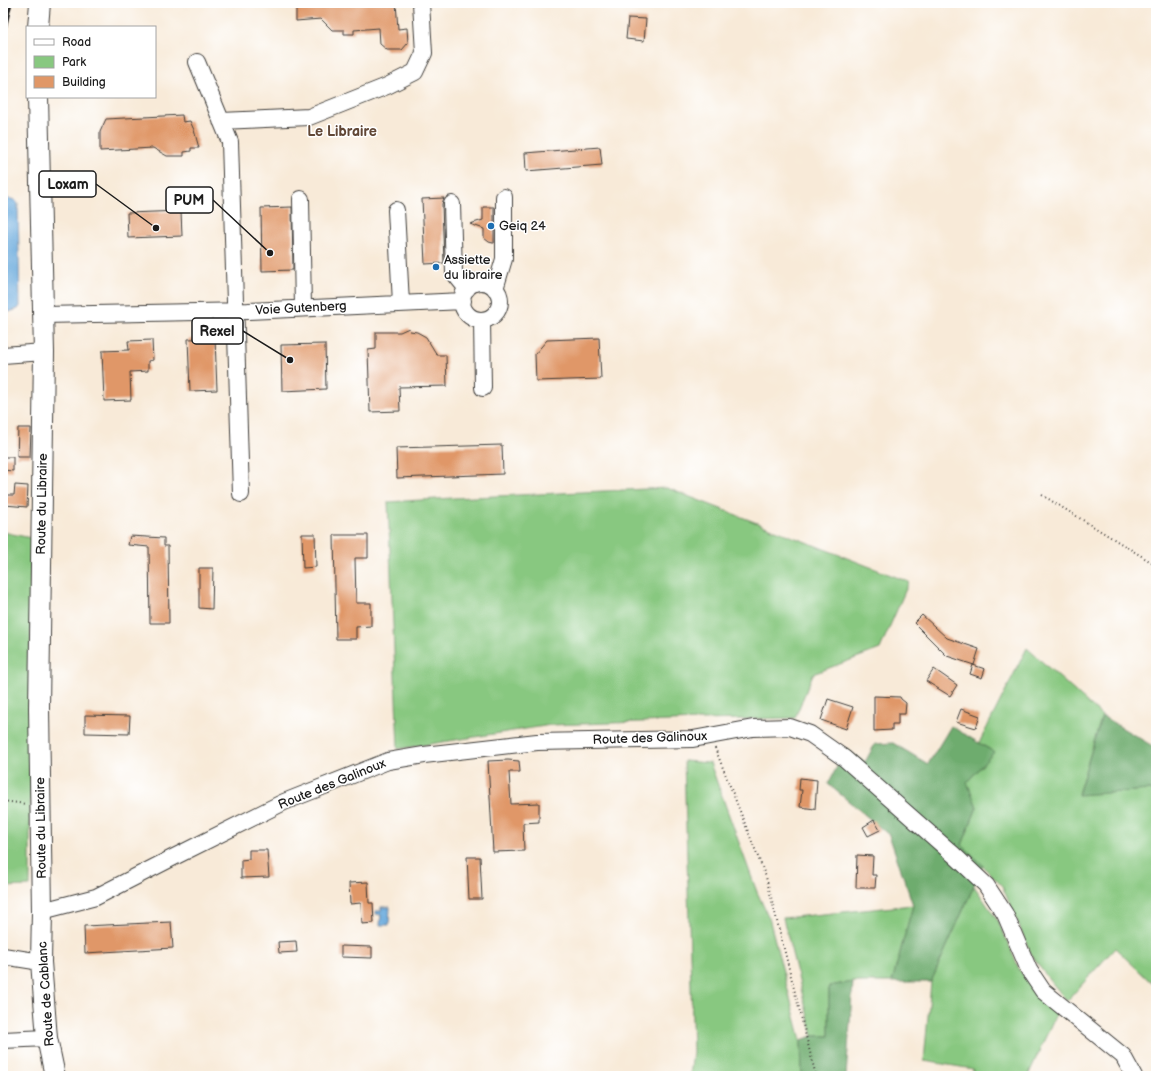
<svg xmlns="http://www.w3.org/2000/svg" width="1159" height="1079" font-family="'Balsamiq Sans',sans-serif">
  <style>
    .green { fill: #88c880; stroke: #52724e }
    .forest { fill: #6eac6e; stroke: #456445 }
    .water { fill: #68a9dc; stroke: #42627c }
    .building { fill: #e09767 }
    .lines { fill: none; stroke-linecap: round; stroke-linejoin: round }
    .minor-casing { stroke: #3d3b38; stroke-width: 18 }
    .major-casing { stroke: #3d3b38; stroke-width: 22 }
    .path { stroke: #3d3b38; stroke-width: 2; stroke-dasharray: 1 3; stroke-linecap: butt }
    .minor { stroke: #fff; stroke-width: 16 }
    .major { stroke: #fff; stroke-width: 20 }
    .rail { stroke: #1c1c1c; stroke-width: 3 }
    .poi-dot { fill: #1f6fb2; stroke: #fff; stroke-width: 1.5 }
    .labels { text-anchor: middle; dominant-baseline: central; stroke-width: 3; stroke-linejoin: round; paint-order: stroke }
    .poi-label { font-size: 13px; fill: #1c1c1c; stroke: #fff; text-anchor: start }
    .street-label { font-size: 13px; fill: #1c1c1c; stroke: #fff }
    .neighbourhood-label { font-size: 14px; font-weight: bold; fill: #614736; stroke: #fff }
    .leader { fill: none; stroke: #1c1c1c; stroke-width: 1.5 }
    .callout-dot { fill: #1c1c1c; stroke: #fff; stroke-width: 1.5 }
    .callout { fill: #fff; stroke: #1c1c1c; stroke-width: 1.5 }
    .callout-label { font-size: 14px; text-anchor: middle; font-weight: bold; fill: #1c1c1c }
  </style>
  <rect width="100%" height="100%" fill="#fff"/>
  <filter id="ink" filterUnits="userSpaceOnUse"><feTurbulence type="fractalNoise" baseFrequency=".025" numOctaves="2"/><feDisplacementMap in="SourceGraphic" scale="8" xChannelSelector="R" yChannelSelector="G"/><feConvolveMatrix kernelMatrix="1 2 1 2 8 2 1 2 1" color-interpolation-filters="sRGB"/></filter>
  <filter id="wash" filterUnits="userSpaceOnUse"><feTurbulence type="fractalNoise" baseFrequency=".012" numOctaves="4" result="noise"/><feDisplacementMap in="SourceGraphic" scale="16" xChannelSelector="R" yChannelSelector="G"/><feGaussianBlur stdDeviation="0.9" result="paint"/><feColorMatrix in="noise" values="0 0 0 0 0 0 0 0 0 0 0 0 0 0 0 0 0 1.4 0 .05"/><feComposite in="paint" operator="in"/></filter>
  <g filter="url(#wash)">
    <rect width="100%" height="100%" fill="#f8ead8"/>
    <!-- green -->
    <path class="green" d="M667,488L909,582L880,649L813,674L795,718L700,720L551,725L398,749L388,502L453,498Z
      M3,532L31,538L30,886L3,887Z
      M1027,648L1102,716L1078,794L1150,790L1156,793V987L1115,948L1067,1001L1044,973L1031,954L1002,886L962,845L977,807L967,782L994,752L979,743Z
      M684,761L710,763L757,892L769,918L801,1040L802,1076H690L693,1052Z
      M974,886L998,921L1010,947L1019,969L1039,997L1056,1014L1028,1076H971L973,1069L924,1061L931,982Z
      M913,905L892,982H853L829,986V1036H813L783,918Z"/>
    <!-- forest -->
    <path class="forest" d="M1102,716L1156,748V793L1150,790L1078,795Z
      M951,726L994,752L967,782L977,807L962,845L983,865L931,982H892L913,905L889,835L828,784L846,749L865,762L875,744L893,743L928,764Z
      M853,982L846,1076H802L801,1040L813,1036H829V986Z"/>
    <!-- water -->
    <path class="water" d="M7,198L15,200L18,204L20,306L18,309L3,314V202Z
      M381,907H390L389,925H380L381,915L376,914V911H381Z"/>
    <g id="blocks">
      <!-- building -->
      <path class="building" d="M301,3H396L398,29L407,28L408,43L402,50H387L380,44L379,28L354,30V34H344V30H332L321,19L296,21V9H301Z
        M628,18L646,19L644,41L626,39Z
        M182,115L183,122L190,121L194,130L199,148H191V151L184,152V156H167L153,148L100,151V132L106,119Z
        M600,147L602,165L526,171L525,153Z
        M444,198L442,204L444,263L425,264L422,199Z
        M292,207L293,270L262,271L261,208Z
        M483,207H494V243H493L489,242L484,238V229L470,224L483,220Z
        M181,211L182,236L128,238L127,213Z
        M409,328L410,331L417,332L426,337L437,355H446L447,386L399,387L400,411L370,412L368,350L376,349V332H400Z
        M215,338L217,390L190,391L188,339Z
        M599,338L601,379L536,381L535,354L547,340Z
        M152,340L153,360L148,361V371L130,372L131,400L104,401L102,351L129,350L128,341Z
        M325,344L326,389L282,391L281,345Z
        M18,428H31L30,457H17Z
        M502,445L503,474L397,478L396,448Z
        M3,457H13V471L3,470Z
        M15,485L28,486L27,507L5,505L6,495H14Z
        M302,534H315L316,567L303,568Z
        M334,535H368V558H355L356,603H371V626L356,627V639H336Z
        M130,536L164,538V546H168L169,623H150L149,547L128,545Z
        M199,568H213L212,609L199,608Z
        M922,615L947,638L979,649L974,665L947,656L914,623Z
        M973,665L985,669L982,678L970,674Z
        M934,669L957,685L950,696L926,681Z
        M874,696L900,697L901,699L906,703L905,714H898V724H892V730L874,731Z
        M828,699L853,707L846,729L821,720Z
        M961,709L980,716L976,728L956,722Z
        M85,715L130,716L129,734L85,733Z
        M508,760L519,761L520,772H509L511,804L539,803V822L523,823L524,851L493,852L488,761Z
        M800,778L817,780L815,809L800,807L802,790H799Z
        M874,820L880,830L868,836L863,827Z
        M249,850H267L269,877L241,878V860L249,859Z
        M857,855L873,856L872,875H876L875,888H856Z
        M467,857H480L482,899H469Z
        M368,882L369,903H373L374,923L362,924L361,903L350,904L349,883Z
        M171,922L173,948L85,953L84,926Z
        M296,941L297,952L279,953L278,942Z
        M341,946L372,947V958L341,957Z"/>
    </g>
  </g>
  <g filter="url(#ink)">
    <use href="#blocks" fill-opacity="0" stroke="#3d3b38" stroke-width="1"/>
    <g class="lines">
      <defs>
        <path id="minor" d="M197,62L230,142L241,494
          M221,121L309,117L387,86L415,72L424,53L421,3
          M301,199L303,308
          M452,204L454,273L467,289
          M396,210L401,303
          M462 301a19 19 0 1 1 38 0a19 19 0 1 1-38 0Z
          M495,289L504,259V197
          M43,315L248,311L463,301
          M482,320L483,388
          M3,355L44,352
          M42,911L96,897L176,856L284,802L388,761L424,755L537,742L693,739L753,728L790,727L810,734L844,758L954,855L986,885L1005,914L1029,970L1043,991L1123,1056L1134,1076
          M3,956L41,962
          M3,1040L47,1038"/>
        <path id="major" d="M38,27L40,3
          M38,97L44,352L39,708L42,911L41,962L47,1038L55,1076"/>
      </defs>
      <!-- minor casing -->
      <use href="#minor" class="minor-casing"/>
      <!-- major casing -->
      <use href="#major" class="major-casing"/>
      <!-- path -->
      <path class="path" d="M1042,495L1156,565
        M715,748L766,877L816,1076
        M3,801L26,804"/>
      <!-- minor -->
      <use href="#minor" class="minor"/>
      <!-- major -->
      <use href="#major" class="major"/>
      <!-- rail -->
      <path class="rail" d="M3,38L11,3"/>
    </g>
  </g>
  <!-- markers -->
  <g class="poi-dot">
    <circle cx="491" cy="226" r="4"/>
    <circle cx="436" cy="267" r="4"/>
  </g>
  <g class="labels">
    <!-- poi labels -->
    <g class="poi-label">
      <text x="499" y="226">Geiq 24</text>
      <text x="444" y="260">Assiette<tspan x="444" dy="15">du libraire</tspan></text>
    </g>
    <!-- street labels -->
    <g class="street-label">
      <text transform="translate(301 308) rotate(-3)">Voie Gutenberg</text>
      <text transform="translate(42 504) rotate(-89)">Route du Libraire</text>
      <text transform="translate(650 738) rotate(-2)">Route des Galinoux</text>
      <text transform="translate(332 784) rotate(-22)">Route des Galinoux</text>
      <text transform="translate(41 828) rotate(-91)">Route du Libraire</text>
      <text transform="translate(46 994) rotate(-94)">Route de Cablanc</text>
    </g>
    <!-- neighbourhood labels -->
    <g class="neighbourhood-label">
      <text x="342" y="131">Le Libraire</text>
    </g>
  </g>
  <!-- callouts -->
  <path class="leader" d="M156 228L96 184M270 253L213 200M290 360L243 331"/>
  <g class="callout-dot">
    <circle cx="156" cy="228" r="4"/>
    <circle cx="270" cy="253" r="4"/>
    <circle cx="290" cy="360" r="4"/>
  </g>
  <g class="callout">
    <rect x="39" y="171" width="57" height="26" rx="4"/>
    <rect x="166" y="187" width="47" height="26" rx="4"/>
    <rect x="192" y="318" width="51" height="26" rx="4"/>
  </g>
  <g class="callout-label">
    <text x="68" y="189">Loxam</text>
    <text x="189" y="205">PUM</text>
    <text x="217" y="336">Rexel</text>
  </g>
  <!-- margin -->
  <rect width="1159" height="1079" fill="none" stroke="#fff" stroke-width="16"/>
  <!-- legend -->
  <rect x="26" y="26" width="130" height="72" fill="#ffffff" stroke="#a4a4a4"/>
  <rect x="34" y="39" width="20" height="6" fill="#ffffff" stroke="#a4a4a4"/>
  <text x="62" y="46" font-size="12" fill="#1c1c1c">Road</text>
  <rect x="34" y="56" width="20" height="12" fill="#88c880" stroke="#a4a4a4"/>
  <text x="62" y="66" font-size="12" fill="#1c1c1c">Park</text>
  <rect x="34" y="76" width="20" height="12" fill="#e09767" stroke="#a4a4a4"/>
  <text x="62" y="86" font-size="12" fill="#1c1c1c">Building</text>
</svg>
